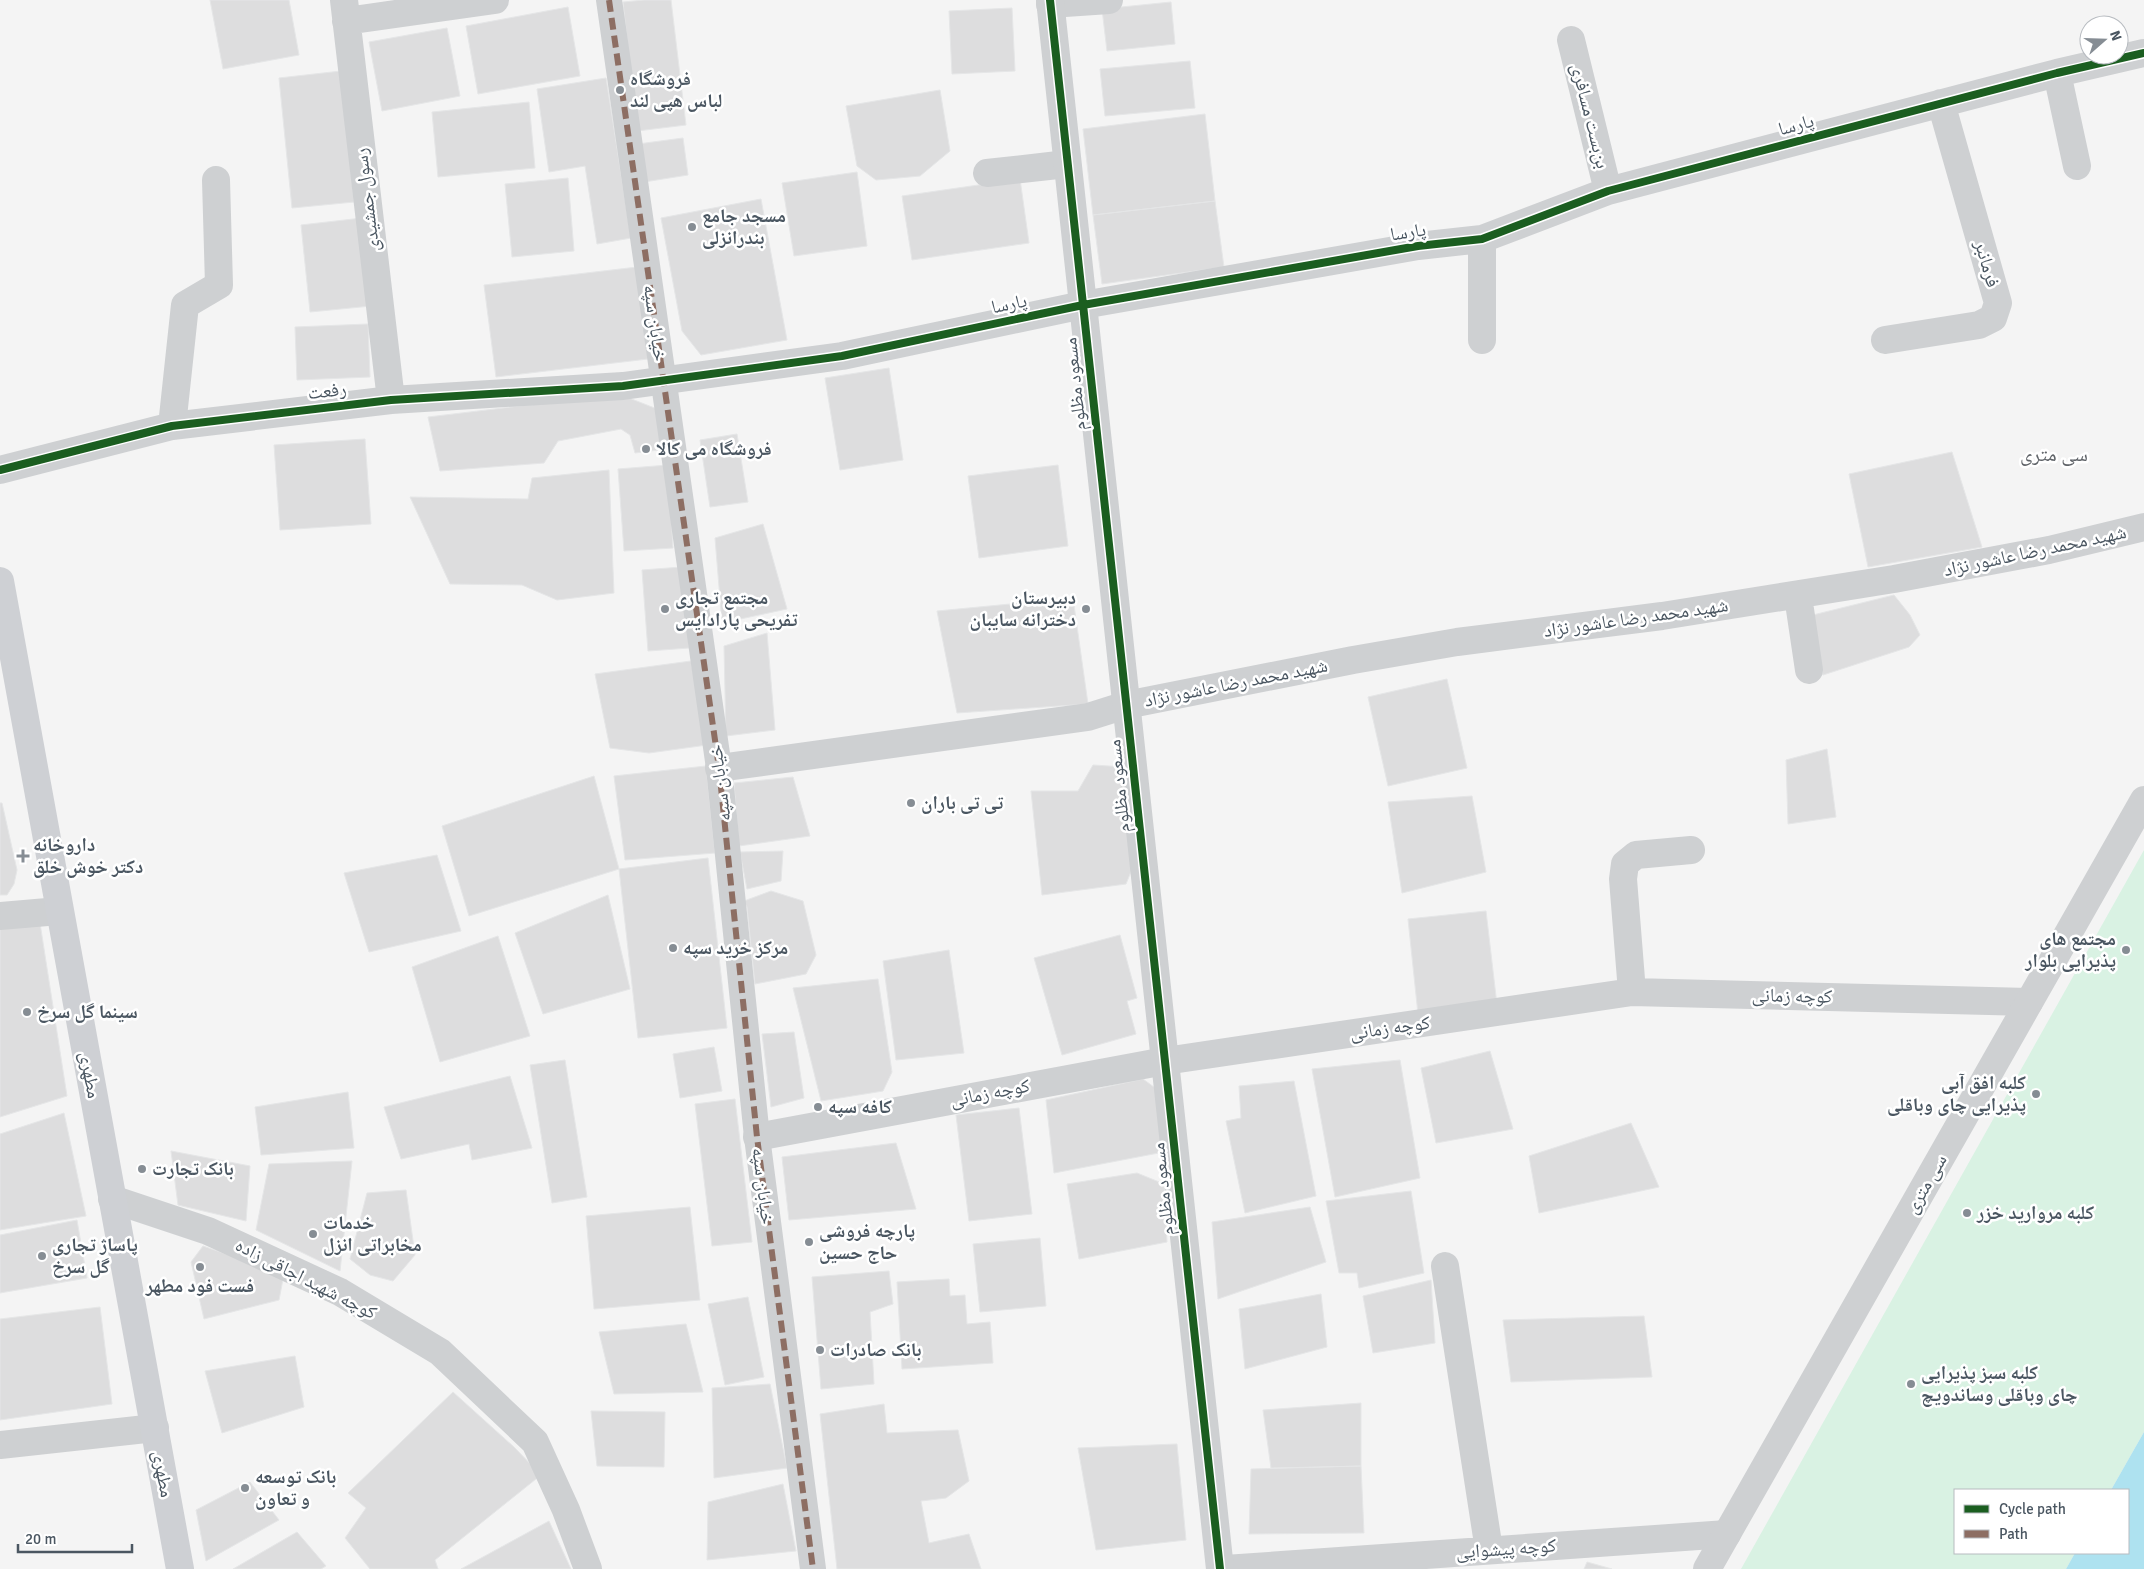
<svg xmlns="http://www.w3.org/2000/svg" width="2144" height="1569" font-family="Signika,'Noto Naskh Arabic',sans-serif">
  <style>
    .green { fill: #d9f2e3 }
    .water { fill: #aee2f0 }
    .building { fill: #ddddde; stroke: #e5e6e7 }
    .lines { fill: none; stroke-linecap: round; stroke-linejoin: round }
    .pedestrian { stroke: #ced0d2; stroke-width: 26 }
    .minor { stroke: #ced0d2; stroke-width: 28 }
    .tertiary { stroke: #ced0d2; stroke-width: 28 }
    .secondary { stroke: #ced0d4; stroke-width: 28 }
    .quiet { stroke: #8d6e63; stroke-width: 6; stroke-dasharray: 12 6; stroke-linecap: butt }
    .cycleway-casing { stroke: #fff; stroke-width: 11 }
    .cycleway { stroke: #1b5e20; stroke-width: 8 }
    .poi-dot { fill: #868d94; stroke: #fff; stroke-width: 2 }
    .labels { text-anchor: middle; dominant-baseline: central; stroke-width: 5; stroke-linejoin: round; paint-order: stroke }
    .poi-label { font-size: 19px; font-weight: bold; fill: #4a5661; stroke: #fff; text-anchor: start }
    .street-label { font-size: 19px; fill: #4a5661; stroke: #fff }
    .neighbourhood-label { font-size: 20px; fill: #5f6368; stroke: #fff }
  </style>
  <rect width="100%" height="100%" fill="#f4f4f4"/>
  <!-- green -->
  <path class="green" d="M2144,850V1432L2111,1490H1955V1553H2075L2066,1569H1741Z"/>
  <!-- water -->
  <path class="water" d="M2144,1432V1569H2066L2075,1553H2128V1490H2111Z"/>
  <!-- building -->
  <path class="building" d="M210,0H289L299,55L223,69Z
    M644,0H671L686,125L637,131L623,2Z
    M1171,2L1175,44L1107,51L1102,9Z
    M568,7L580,76L478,94L466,26Z
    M1012,8L1015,71L952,74L949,11Z
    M447,28L460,96L382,111L369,42Z
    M1190,61L1195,108L1105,116L1100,69Z
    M341,71L354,202L292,208L279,78Z
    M606,78L631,238L597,244L585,166L549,172L537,89Z
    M940,90L950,151L920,176L876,180L857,166L846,106Z
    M529,102L535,168L438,177L432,112Z
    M1205,114L1215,201L1093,215L1083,129Z
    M683,138L688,175L644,182L638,144Z
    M857,172L867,246L794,256L782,183Z
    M568,178L574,251L512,257L505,184Z
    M1020,179L1029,243L912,260L902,196Z
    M761,199L787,340L701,355L682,331L661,218Z
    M1215,201L1224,267L1102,284L1093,215Z
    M362,218L371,306L310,312L301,225Z
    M637,267L648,359L496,377L484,285Z
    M368,324L370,377L297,380L295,327Z
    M889,368L903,460L840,470L825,378Z
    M619,394L657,409L666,449L635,453L630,435L621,429L558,441L544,463L440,471L428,417Z
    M737,434L748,502L710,507L700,440Z
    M365,439L371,524L280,530L274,445Z
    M1952,452L1982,547L1868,567L1849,474Z
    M668,465L673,548L624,551L618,469Z
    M1058,465L1068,546L979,558L968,476Z
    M609,470L614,593L557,600L522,585L450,584L410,497L528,499L532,478Z
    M763,524L787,609L722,623L715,538Z
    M682,567L689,648L648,651L642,570Z
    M1894,595L1910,615L1920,635L1909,647L1823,675L1813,615Z
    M1073,598L1088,704L957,713L937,611Z
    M767,633L775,730L726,736L724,646Z
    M691,661L707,745L649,753L610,748L595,674Z
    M1447,679L1467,768L1388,786L1368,697Z
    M1827,749L1836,817L1788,824L1786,760Z
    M1093,765L1124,767L1134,864L1126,884L1042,895L1031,791H1078Z
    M706,766L715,853L625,860L614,776Z
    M594,776L619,869L469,916L442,826Z
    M793,777L810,836L739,846L734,783Z
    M1472,796L1486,872L1402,893L1388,802Z
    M0,803H2L17,870L14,884L7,895H0Z
    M783,851L781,881L747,889L740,852Z
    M437,855L461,931L369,952L344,873Z
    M708,858L727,1028L638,1038L619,869Z
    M771,891L803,901L816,955L806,974L755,984L747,907L744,901Z
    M608,895L630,989L543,1014L515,933Z
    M1486,911L1497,1005L1418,1014L1408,919Z
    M40,923L67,1096L0,1117V927Z
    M1120,935L1137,998L1127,1001L1136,1034L1062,1055L1034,958Z
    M498,936L530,1036L440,1062L412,967Z
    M949,950L964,1053L896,1060L883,961Z
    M878,979L892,1072L883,1091L821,1101L793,988Z
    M794,1032L804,1098L771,1107L762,1034Z
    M714,1047L722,1091L680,1098L673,1054Z
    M1490,1051L1513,1129L1436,1143L1421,1068Z
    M565,1060L587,1197L552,1203L530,1065Z
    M1400,1060L1420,1178L1335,1197L1312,1069Z
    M510,1076L532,1148L472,1160L469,1144L401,1159L384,1107Z
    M1143,1079L1166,1096L1169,1151L1054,1173L1046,1100Z
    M1294,1081L1316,1196L1245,1213L1226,1121L1241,1118L1239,1086Z
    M348,1092L354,1148L261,1155L255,1107Z
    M735,1099L752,1242L712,1246L695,1104Z
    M1019,1108L1032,1214L969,1221L956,1115Z
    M64,1113L86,1216L0,1230V1134Z
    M1631,1123L1659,1187L1539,1213L1529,1156Z
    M896,1143L916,1209L789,1220L782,1157Z
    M171,1151L250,1166L246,1221L178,1205Z
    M352,1161L340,1271L256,1230L269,1164Z
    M1137,1173L1164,1184L1167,1242L1079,1259L1067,1184Z
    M406,1190L415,1255L393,1281L370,1275L350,1259L367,1193Z
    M1411,1191L1424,1273L1359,1288L1357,1273H1339L1326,1201Z
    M690,1207L700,1300L594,1309L586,1216Z
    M1310,1207L1326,1262L1218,1299L1212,1222Z
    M77,1220L87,1278L0,1293V1235Z
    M1040,1238L1046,1306L980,1312L973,1244Z
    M203,1246L284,1274L279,1300L204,1319L191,1262Z
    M889,1271L893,1304L870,1312L874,1384L821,1389L812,1277Z
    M949,1279L950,1296L965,1295L967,1324L990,1322L993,1363L902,1369L897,1282Z
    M1431,1280L1435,1343L1373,1353L1363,1296Z
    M1321,1294L1327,1347L1245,1369L1239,1309Z
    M748,1297L764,1377L725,1385L708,1304Z
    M100,1307L112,1404L0,1420V1319Z
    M1644,1316L1652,1377L1511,1382L1503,1320Z
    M686,1324L703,1392L614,1394L599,1332Z
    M295,1356L304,1407L222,1433L205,1371Z
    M770,1384L787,1468L714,1478L712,1388Z
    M453,1392L514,1447L541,1475L435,1560L438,1569H370L345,1538L366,1508L348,1493Z
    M1361,1403V1466L1271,1468L1263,1410Z
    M884,1404L887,1433L958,1430L969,1481L946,1498L921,1501L929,1543L969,1534L981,1569H837L820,1414Z
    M591,1411L665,1412L664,1467L597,1466Z
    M1177,1444L1186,1540L1096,1550L1078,1448Z
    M1361,1466L1364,1533L1249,1534L1251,1469Z
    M250,1482L279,1520L206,1561L196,1510Z
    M783,1484L796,1551L707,1560L708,1502Z
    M549,1521L571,1569H461Z
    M297,1532L326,1566L321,1569H233Z
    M1587,1562L1612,1569H1584Z"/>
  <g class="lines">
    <!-- pedestrian -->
    <path class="pedestrian" d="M609,0L719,768L757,1137L813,1569"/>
    <!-- minor -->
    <path class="minor" d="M344,0L391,400
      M1050,4L1109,0
      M346,21L495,0
      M1571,40L1608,191
      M2057,73L2077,166
      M987,173L1067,164
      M1482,239V340
      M1885,340L1979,325L1993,318L1998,303L1941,103
      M172,426L185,305L219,285L216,180
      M0,470L172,426L391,400L623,386L842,356L1083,305L1418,246L1482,239L1608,191L2057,73L2144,53
      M1798,596L1809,670
      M719,768L1088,717L1126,705L1353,660L1457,642L1662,616L1894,579L2049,550L2144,527
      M0,916L59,911
      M1632,992L1623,879L1625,864L1636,855L1691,850
      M757,1137L1165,1061L1632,992L2029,1002
      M112,1199L208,1231L340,1292L440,1352L535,1442L566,1510L588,1569
      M1445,1266L1489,1550
      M0,1445L155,1428
      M1225,1569L1727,1534"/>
    <!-- tertiary -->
    <path class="tertiary" d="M1050,0L1220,1569
      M1707,1569L2144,800"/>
    <!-- secondary -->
    <path class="secondary" d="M0,581L180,1569"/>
    <!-- quiet -->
    <path class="quiet" d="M609,0L719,768L757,1137L813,1569"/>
    <defs>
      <path id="cycleway" d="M1050,0L1220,1569
        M0,470L172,426L391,400L623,386L842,356L1083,305L1418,246L1482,239L1608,191L2057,73L2144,53"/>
    </defs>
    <!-- cycleway casing -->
    <use href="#cycleway" class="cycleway-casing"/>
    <!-- cycleway -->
    <use href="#cycleway" class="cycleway"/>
  </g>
  <!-- markers -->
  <g class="poi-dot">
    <circle cx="620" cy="90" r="5"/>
    <circle cx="692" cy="227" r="5"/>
    <circle cx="646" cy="449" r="5"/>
    <circle cx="665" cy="609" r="5"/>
    <circle cx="1086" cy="609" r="5"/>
    <circle cx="911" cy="803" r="5"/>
    <path d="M20.5 848.5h5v5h5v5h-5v5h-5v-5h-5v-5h5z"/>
    <circle cx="673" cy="948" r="5"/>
    <circle cx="2126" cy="950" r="5"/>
    <circle cx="27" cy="1012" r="5"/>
    <circle cx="2036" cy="1094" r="5"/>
    <circle cx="818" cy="1107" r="5"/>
    <circle cx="142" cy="1169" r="5"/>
    <circle cx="1967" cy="1213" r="5"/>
    <circle cx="313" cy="1234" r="5"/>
    <circle cx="809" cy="1242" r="5"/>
    <circle cx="42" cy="1256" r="5"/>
    <circle cx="200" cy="1267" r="5"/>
    <circle cx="820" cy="1350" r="5"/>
    <circle cx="1911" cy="1384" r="5"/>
    <circle cx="245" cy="1488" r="5"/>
  </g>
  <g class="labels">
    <!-- poi labels -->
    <g class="poi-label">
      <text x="630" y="79">فروشگاه<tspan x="630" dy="22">لباس هپی لند</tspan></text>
      <text x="702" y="216">مسجد جامع<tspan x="702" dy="22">بندرانزلی</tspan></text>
      <text x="656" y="449">فروشگاه می کالا</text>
      <text x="675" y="598">مجتمع تجاری<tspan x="675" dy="22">تفریحی پارادایس</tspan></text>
      <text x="1076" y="598" text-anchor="end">دبیرستان<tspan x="1076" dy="22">دخترانه سایبان</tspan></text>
      <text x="921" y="803">تی تی باران</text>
      <text x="33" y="845">داروخانه<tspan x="33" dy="22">دکتر خوش خلق</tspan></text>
      <text x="2116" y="939" text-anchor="end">مجتمع های<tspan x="2116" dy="22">پذیرایی بلوار</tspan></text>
      <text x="683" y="948">مرکز خرید سپه</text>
      <text x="37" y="1012">سینما گل سرخ</text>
      <text x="2026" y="1083" text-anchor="end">کلبه افق آبی<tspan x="2026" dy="22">پذیرایی چای وباقلی</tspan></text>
      <text x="828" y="1107">کافه سپه</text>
      <text x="152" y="1169">بانک تجارت</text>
      <text x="1977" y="1213">کلبه مروارید خزر</text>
      <text x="323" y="1223">خدمات<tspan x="323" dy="22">مخابراتی انزل</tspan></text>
      <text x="819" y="1231">پارچه فروشی<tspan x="819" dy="22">حاج حسین</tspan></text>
      <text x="52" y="1245">پاساژ تجاری<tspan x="52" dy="22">گل سرخ</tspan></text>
      <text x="200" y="1286" text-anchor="middle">فست فود مطهر</text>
      <text x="830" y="1350">بانک صادرات</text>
      <text x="1921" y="1373">کلبه سبز پذیرایی<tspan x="1921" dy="22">چای وباقلی وساندویچ</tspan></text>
      <text x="255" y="1477">بانک توسعه<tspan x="255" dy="22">و تعاون</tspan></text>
    </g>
    <!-- street labels -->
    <g class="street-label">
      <text transform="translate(1590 116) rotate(76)">بن‌بست مسافری</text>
      <text transform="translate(1796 125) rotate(-15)">پارسا</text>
      <text transform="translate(367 200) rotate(-97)">رسول جمشیدی</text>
      <text transform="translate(1408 232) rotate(-9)">پارسا</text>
      <text transform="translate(1987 264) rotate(74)">فرمانبر</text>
      <text transform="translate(1009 304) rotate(-12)">پارسا</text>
      <text transform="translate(655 323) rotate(82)">خیابان سپه</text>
      <text transform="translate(1075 384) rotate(-96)">مسعود مظلوم</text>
      <text transform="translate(327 391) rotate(-7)">رفعت</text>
      <text transform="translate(2035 551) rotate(-12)">شهید محمد رضا عاشور نژاد</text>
      <text transform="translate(1636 618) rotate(-8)">شهید محمد رضا عاشور نژاد</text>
      <text transform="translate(1236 683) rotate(-11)">شهید محمد رضا عاشور نژاد</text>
      <text transform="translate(720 783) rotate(-97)">خیابان سپه</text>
      <text transform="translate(1119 786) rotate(-96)">مسعود مظلوم</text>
      <text transform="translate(1792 996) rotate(1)">کوچه زمانی</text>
      <text transform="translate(1390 1028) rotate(-8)">کوچه زمانی</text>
      <text transform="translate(90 1075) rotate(80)">مطهری</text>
      <text transform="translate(990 1093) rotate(-11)">کوچه زمانی</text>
      <text transform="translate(1926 1184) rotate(-60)">سی متری</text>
      <text transform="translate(763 1186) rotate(83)">خیابان سپه</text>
      <text transform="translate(1163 1189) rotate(-96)">مسعود مظلوم</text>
      <text transform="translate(306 1279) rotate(27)">کوچه شهید اجاقی زاده</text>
      <text transform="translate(163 1474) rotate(80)">مطهری</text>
      <text transform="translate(1506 1549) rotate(-4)">کوچه پیشوایی</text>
    </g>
    <!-- neighbourhood labels -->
    <g class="neighbourhood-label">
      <text x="2054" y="454">سی متری</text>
    </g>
  </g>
  <!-- legend -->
  <rect x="1954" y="1489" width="175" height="65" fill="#ffffff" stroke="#b7bbc0"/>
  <rect x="1964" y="1505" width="25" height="8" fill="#1b5e20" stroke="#b7bbc0"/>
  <text x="1999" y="1514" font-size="15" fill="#4a5661">Cycle path</text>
  <rect x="1964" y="1530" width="25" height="8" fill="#8d6e63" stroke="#b7bbc0"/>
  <text x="1999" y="1539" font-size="15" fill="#4a5661">Path</text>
  <!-- north arrow -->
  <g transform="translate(2104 40) rotate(70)"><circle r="24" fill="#ffffff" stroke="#b7bbc0"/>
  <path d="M0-4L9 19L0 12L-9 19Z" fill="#868d94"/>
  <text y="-8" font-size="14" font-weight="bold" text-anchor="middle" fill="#4a5661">N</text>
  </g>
  <!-- scale -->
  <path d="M18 1544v8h114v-8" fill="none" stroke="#4a5661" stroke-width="2.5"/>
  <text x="25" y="1544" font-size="15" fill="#4a5661" stroke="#ffffff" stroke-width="4" paint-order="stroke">20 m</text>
</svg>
